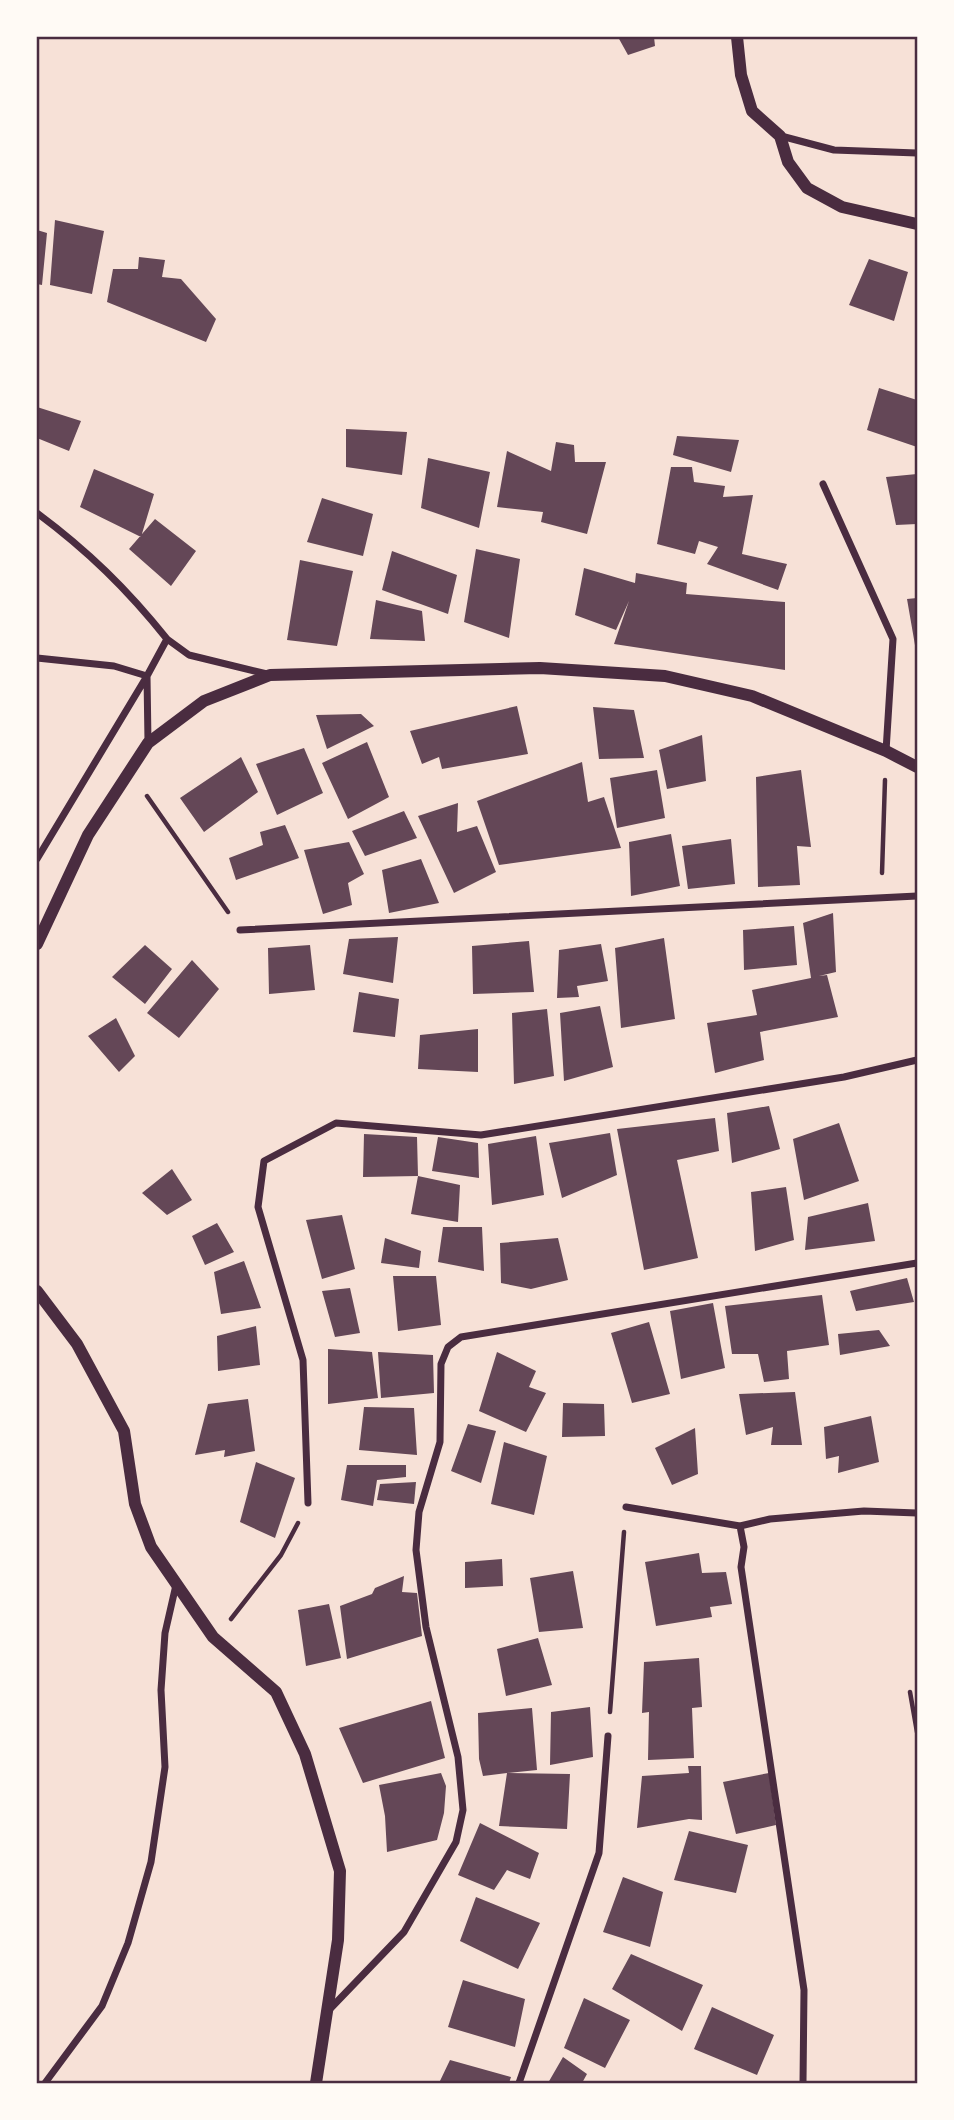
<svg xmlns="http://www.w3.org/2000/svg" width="954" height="2120" font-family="'IBM Plex Serif',serif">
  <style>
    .building { fill: #644757 }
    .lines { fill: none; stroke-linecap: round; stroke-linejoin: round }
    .path { stroke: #4a2c40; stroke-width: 4.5 }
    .minor { stroke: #4a2c40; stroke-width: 7 }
    .tertiary { stroke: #4a2c40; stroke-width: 12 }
    .neatline { fill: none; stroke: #4a2c40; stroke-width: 2.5 }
  </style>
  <rect width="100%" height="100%" fill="#f7e1d7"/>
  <!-- building -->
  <path class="building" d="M618,37H654L655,46L628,55Z
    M55,220L104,231L92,294L50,285Z
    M37,230L47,233L42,285L37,284Z
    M139,257L165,260L162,277L181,279L216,319L206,342L107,302L113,269H138Z
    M869,259L908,272L894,321L849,305Z
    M879,388L917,400V447L867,430Z
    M37,407L81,421L69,451L37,438Z
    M346,429L407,432L402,475L346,467Z
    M677,436L739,440L731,472L673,455Z
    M556,442L574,445L575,462H606L587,534L541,522L543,512L497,507L507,451L551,471Z
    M428,458L490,472L479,528L421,508Z
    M671,467H692L694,482L725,486L723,497L753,495L742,554L787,564L778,590L707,564L718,547L699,541L695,554L657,544Z
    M94,469L154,494L141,537L80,507Z
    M917,474V524L896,525L886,477Z
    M322,498L373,514L363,556L307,542Z
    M155,519L196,551L171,586L129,549Z
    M476,549L520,559L509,638L464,622Z
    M392,551L457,575L448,614L382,590Z
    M300,560L353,571L337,646L287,640Z
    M584,568L635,583L636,573L687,583L686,594L785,602V670L614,644L629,601L616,630L575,615Z
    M917,598V651H916L907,599Z
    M376,600L422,611L425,641L370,639Z
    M517,706L528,754L442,769L439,757L422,764L410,731Z
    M593,707L634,710L644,758L599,759Z
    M361,714L374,726L327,749L316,715Z
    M702,735L706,781L667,789L659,750Z
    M367,742L389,797L348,819L322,763Z
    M304,748L323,793L277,815L256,764Z
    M241,757L258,792L204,832L180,798Z
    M582,762L588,802L604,797L621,848L499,865L477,801Z
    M657,770L665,818L617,828L610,778Z
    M801,770L811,847L797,846L800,885L758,887L756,777Z
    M458,803L457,832L477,826L496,872L454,893L418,816Z
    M404,811L417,838L365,856L352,831Z
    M285,825L299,858L236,880L229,858L263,845L260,832Z
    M671,834L680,886L631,896L629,842Z
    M731,839L735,884L688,889L682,846Z
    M349,842L364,874L348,883L352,905L323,914L304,850Z
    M421,859L439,903L389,913L382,870Z
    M833,913L836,972L819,976L827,975L838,1017L760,1032L764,1060L715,1073L707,1023L757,1015L752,990L811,978L803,923Z
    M794,926L797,965L744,970L743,930Z
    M398,937L393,983L343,974L349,939Z
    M664,938L675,1019L621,1028L615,948Z
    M529,941L534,992L473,994L472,946Z
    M601,944L608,981L577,986L579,997L557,998L559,950Z
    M145,945L172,969L145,1004L112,977Z
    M310,945L315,990L269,994L268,948Z
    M192,960L219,989L179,1038L147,1013Z
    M359,992L399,999L395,1037L353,1032Z
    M600,1006L613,1067L564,1081L560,1013Z
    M547,1009L554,1076L514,1084L512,1013Z
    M116,1018L135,1056L119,1072L88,1036Z
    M478,1029V1072L418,1069L420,1035Z
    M769,1106L780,1149L732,1163L727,1113Z
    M715,1118L719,1151L677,1160L698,1258L644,1270L617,1129Z
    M839,1123L859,1181L804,1200L793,1139Z
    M610,1133L617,1175L562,1198L549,1143Z
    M364,1134L417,1137L418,1176L363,1177Z
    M536,1136L544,1195L492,1205L488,1144Z
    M438,1137L478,1143L479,1178L432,1171Z
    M172,1169L192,1200L167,1215L142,1193Z
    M418,1176L460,1185L458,1222L411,1214Z
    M786,1187L794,1240L755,1251L751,1192Z
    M868,1203L875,1241L805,1250L808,1217Z
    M342,1215L355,1269L322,1279L306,1220Z
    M217,1223L234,1252L205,1265L192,1236Z
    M443,1227H482L484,1271L438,1262Z
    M385,1238L421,1251L419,1268L381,1263Z
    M558,1238L568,1280L531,1289L501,1283L500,1243Z
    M244,1261L261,1308L221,1314L214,1272Z
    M393,1276H436L441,1325L398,1331Z
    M907,1278L914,1302L856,1311L850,1291Z
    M350,1288L360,1333L335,1337L322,1291Z
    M822,1295L829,1345L787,1351L789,1379L764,1382L758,1354H732L725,1306Z
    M713,1303L725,1368L681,1379L670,1311Z
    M649,1322L670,1394L632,1403L611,1333Z
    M256,1326L260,1365L218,1371L217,1336Z
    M879,1330L890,1346L840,1355L838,1334Z
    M328,1349L372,1352L378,1398L328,1404Z
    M378,1352L433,1355L434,1393L381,1398Z
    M497,1352L536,1371L529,1387L546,1393L526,1432L479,1411Z
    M795,1392L802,1445H771L773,1427L746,1435L739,1394Z
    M248,1399L255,1451L224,1457L225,1450L195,1455L208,1404Z
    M563,1403L604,1404L605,1436L562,1437Z
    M364,1407L414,1408L417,1455L359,1450Z
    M871,1416L879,1462L838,1473L839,1456L826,1459L824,1427Z
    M468,1424L496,1431L481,1483L451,1471Z
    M695,1428L698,1474L672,1485L655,1448Z
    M504,1442L547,1456L534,1515L491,1504Z
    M256,1462L295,1478L275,1538L240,1522Z
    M347,1465H406V1477L377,1480L373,1506L341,1500Z
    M416,1482L414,1504L377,1500L380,1484Z
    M699,1553L702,1573L726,1572L732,1604L710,1607L712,1617L656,1626L645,1562Z
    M502,1559L503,1586L465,1588V1562Z
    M573,1571L583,1628L539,1632L530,1578Z
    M404,1576L402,1592L417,1593L422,1636L347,1659L340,1606L372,1594L375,1588Z
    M329,1604L341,1658L306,1666L298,1610Z
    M538,1638L552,1685L506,1696L497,1649Z
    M699,1658L702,1707L692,1708L694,1758L648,1760L649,1712L642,1713L644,1662Z
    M431,1701L445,1758L363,1783L339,1728Z
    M590,1707L593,1757L550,1765L551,1712Z
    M532,1708L537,1770L507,1773L570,1774L567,1829L499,1826L507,1773L483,1776L479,1759L478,1713Z
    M688,1766H701L702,1820L689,1819L637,1828L642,1776L689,1773Z
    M441,1773L446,1786L444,1813L437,1840L387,1852L385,1816L379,1785Z
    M769,1773L776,1825L736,1834L723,1782Z
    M480,1823L539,1853L530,1879L507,1870L494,1890L458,1875Z
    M689,1831L748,1845L736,1893L674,1880Z
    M623,1877L663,1892L650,1947L603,1932Z
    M476,1897L540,1923L518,1969L460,1941Z
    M631,1954L703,1985L682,2031L612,1989Z
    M463,1980L525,1999L515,2047L448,2027Z
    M584,1998L630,2020L605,2068L564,2048Z
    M712,2007L774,2035L757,2075L694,2049Z
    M563,2057L587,2074L582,2083H548Z
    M450,2060L511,2077L509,2083H439Z"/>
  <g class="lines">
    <!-- path -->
    <path class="path" d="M147,796L228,912
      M882,873L885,780
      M231,1619L281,1555L298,1523
      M910,1692L917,1732
      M610,1712L624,1532"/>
    <!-- minor -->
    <path class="minor" d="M781,136L834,150L917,153
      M823,484L893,639L886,751
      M37,513C88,551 127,589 167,639L147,676L148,742
      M167,639L189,655L267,674
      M37,658L114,666L147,676L37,859
      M240,930L917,896
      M308,1503L303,1360L258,1207L264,1161L336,1123L481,1135L844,1077L917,1060
      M626,1507L740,1526L770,1519L864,1511L917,1513
      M740,1526L744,1547L741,1567L804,1990L803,2083
      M329,2010L404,1932L456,1842L463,1810L458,1757L426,1627L416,1550L419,1512L440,1442L441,1364L448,1347L461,1337L917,1263
      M45,2083L102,2006L128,1943L151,1862L165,1767L161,1690L165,1633L176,1585
      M519,2083L599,1853L608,1736"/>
    <!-- tertiary -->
    <path class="tertiary" d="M737,37L741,75L752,111L780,136L788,162L807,188L842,207L917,224
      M37,944L88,835L148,743L204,701L270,675L540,668L665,676L752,696L886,751L917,767
      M37,1291L77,1344L124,1431L135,1504L151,1547L213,1637L276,1692L305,1754L340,1871L338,1940L316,2083"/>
  </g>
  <!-- border -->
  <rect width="954" height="2120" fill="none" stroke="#fffaf5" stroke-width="77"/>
  <rect x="38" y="38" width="878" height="2044" class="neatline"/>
</svg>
